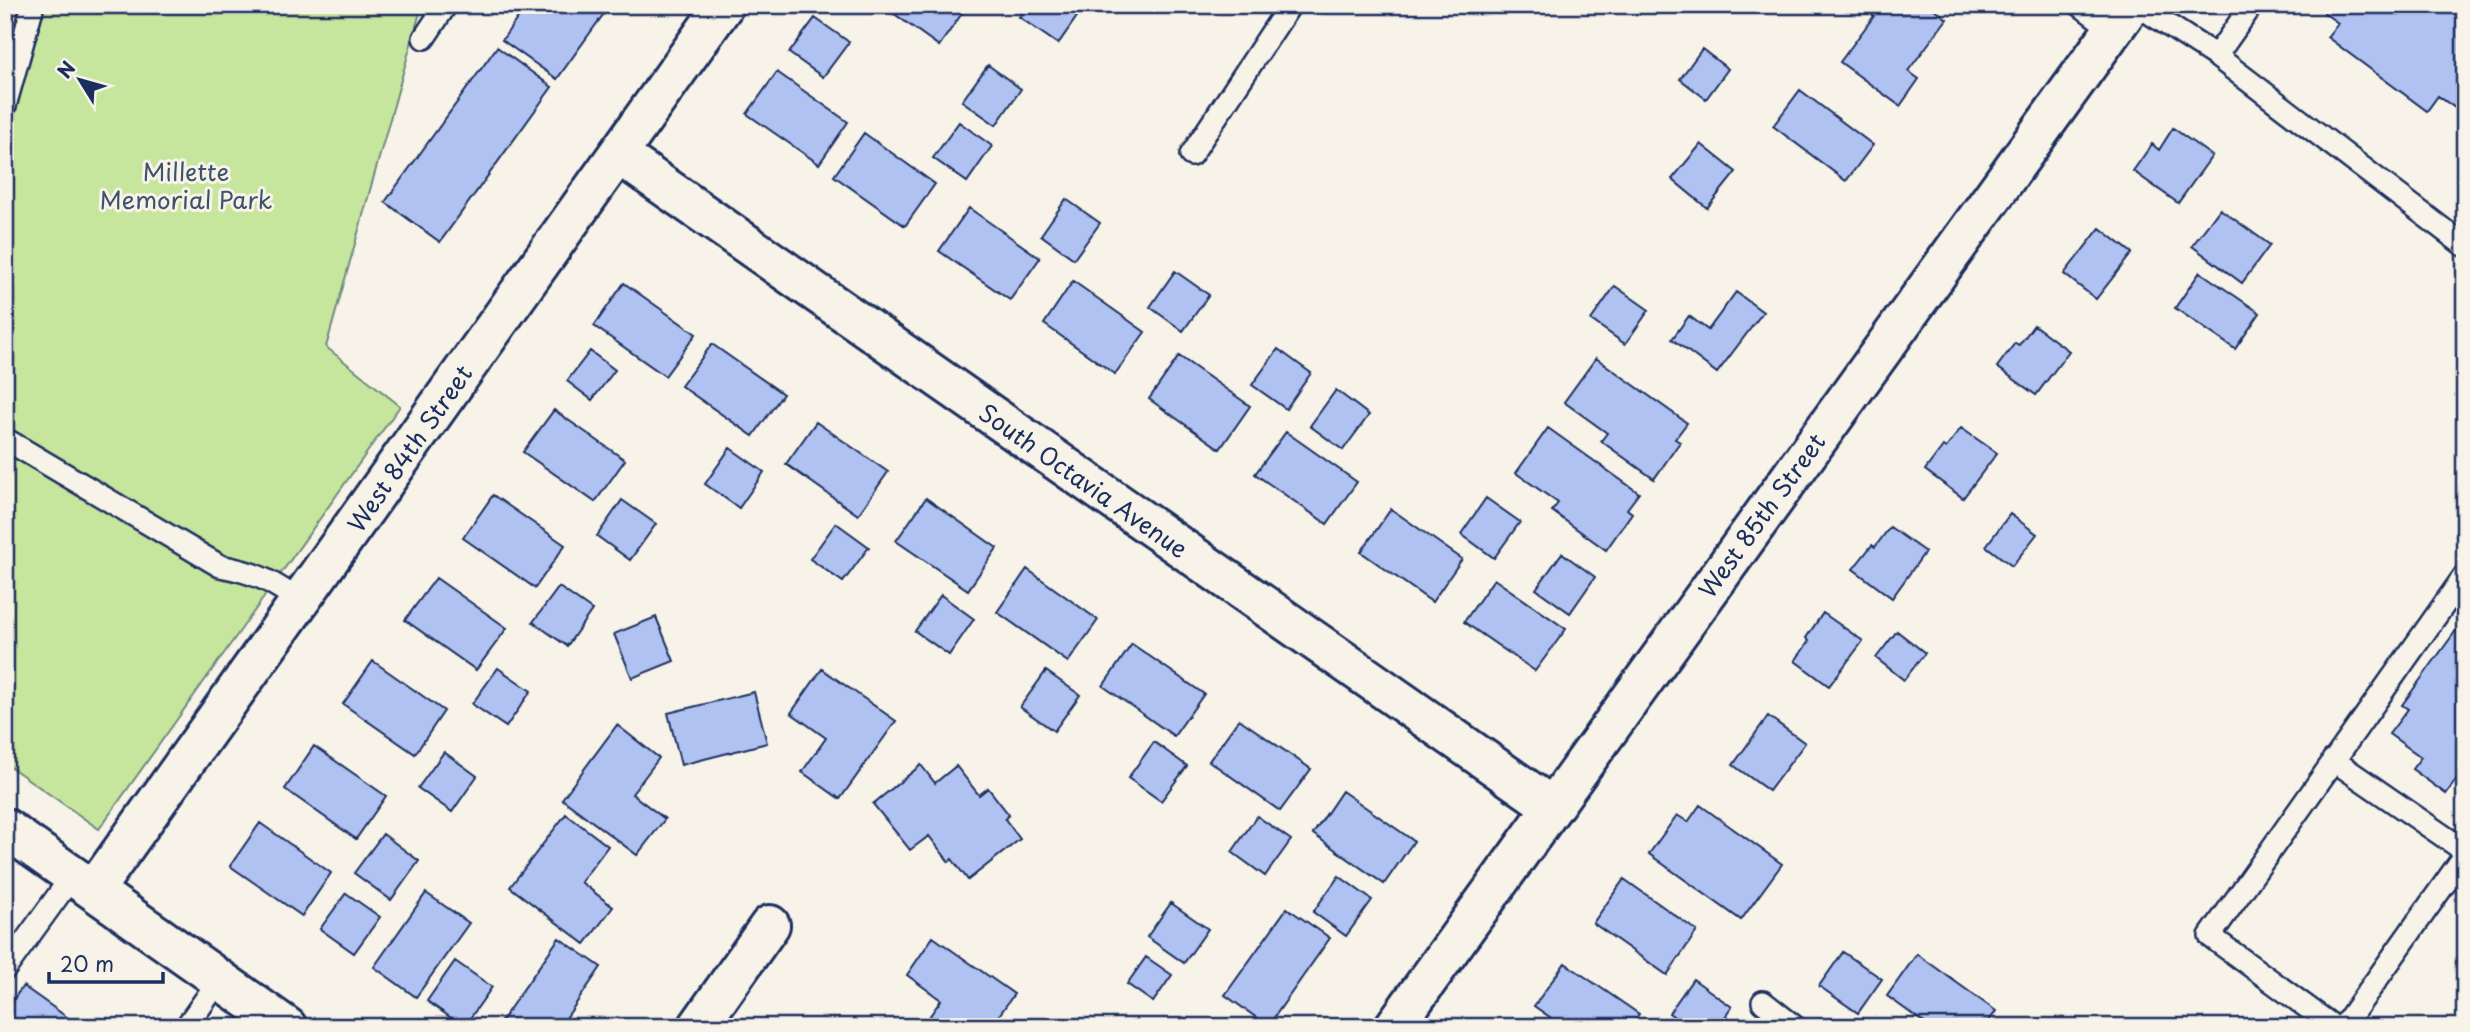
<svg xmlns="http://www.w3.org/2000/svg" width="2470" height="1032" font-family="'Playpen Sans',sans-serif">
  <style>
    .green { fill: #c6e59d; stroke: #708a7e; stroke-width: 2 }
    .building { fill: #afc2f1; stroke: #1b2f5e; stroke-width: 2 }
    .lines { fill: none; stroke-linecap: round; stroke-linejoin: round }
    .lane-casing { stroke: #1b2f5e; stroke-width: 26 }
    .street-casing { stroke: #1b2f5e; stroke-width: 44 }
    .lane { stroke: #f7f3e8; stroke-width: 21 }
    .street { stroke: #f7f3e8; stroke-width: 38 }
    .labels { text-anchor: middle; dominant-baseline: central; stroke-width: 6; stroke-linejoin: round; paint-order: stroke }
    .park-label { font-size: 24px; fill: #3d536b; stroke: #f7f3e8 }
    .street-label { font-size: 24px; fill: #1b2f5e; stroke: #f7f3e8 }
  </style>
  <rect width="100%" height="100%" fill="#f7f3e8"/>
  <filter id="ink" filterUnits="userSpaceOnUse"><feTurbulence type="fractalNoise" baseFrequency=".0143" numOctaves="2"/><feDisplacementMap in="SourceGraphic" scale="14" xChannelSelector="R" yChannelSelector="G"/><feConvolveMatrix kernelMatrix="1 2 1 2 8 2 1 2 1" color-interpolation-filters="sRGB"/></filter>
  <g filter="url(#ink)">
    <!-- green -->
    <path class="green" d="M17,5H422L326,347L400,406L99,829L5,763V46Z"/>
    <!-- building -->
    <path class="building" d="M527,5H610L557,79L502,40Z
      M882,5H968L939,46Z
      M1027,5H1085L1058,44L1019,17Z
      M1865,5H1929L1947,19L1908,71L1919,79L1900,106L1840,62L1874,16L1863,7Z
      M2330,5H2465V115L2438,96L2427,111L2327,37L2338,23L2324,13Z
      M815,18L849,42L823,77L789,53Z
      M497,47L552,87L440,242L385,202Z
      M1702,49L1728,69L1706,99L1680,79Z
      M988,65L1021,89L996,125L962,101Z
      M777,72L848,122L819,164L747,114Z
      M1800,90L1873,145L1846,181L1773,126Z
      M959,122L992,146L967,182L933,158Z
      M2173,128L2212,156L2178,203L2133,171L2152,144L2159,150Z
      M864,133L935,184L905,226L834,176Z
      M1701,144L1736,172L1707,208L1672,179Z
      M1066,199L1100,223L1074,259L1041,235Z
      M969,208L1040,258L1010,300L939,251Z
      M2220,209L2270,245L2242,283L2192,246Z
      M2100,228L2132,253L2096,299L2064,274Z
      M1175,271L1209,295L1183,331L1150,307Z
      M2200,272L2260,313L2235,349L2175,308Z
      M1073,281L1145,332L1115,374L1044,324Z
      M624,283L696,334L665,376L594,326Z
      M1615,286L1649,310L1625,344L1591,320Z
      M1736,292L1763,312L1717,373L1672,339L1689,316L1708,330Z
      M2034,325L2069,351L2036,395L1997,367L2015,343L2019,345Z
      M712,344L783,394L753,436L681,386Z
      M1278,349L1311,373L1286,409L1252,385Z
      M590,351L615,370L592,400L567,381Z
      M1179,356L1250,406L1220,449L1149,399Z
      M1596,358L1687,423L1675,439L1680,442L1654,479L1601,441L1607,433L1564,402Z
      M1336,390L1369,415L1343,450L1310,426Z
      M554,410L625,460L595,502L523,452Z
      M816,422L888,472L858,515L786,464Z
      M1548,428L1639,493L1627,509L1632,513L1606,550L1552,511L1558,503L1516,473Z
      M1961,428L1997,453L1963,498L1925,470L1943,446L1946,448Z
      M1286,432L1357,482L1327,524L1255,474Z
      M730,448L764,472L739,508L705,484Z
      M493,495L565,545L535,588L463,538Z
      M926,498L997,548L968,590L896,541Z
      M1486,498L1520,522L1494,558L1461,534Z
      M622,500L656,524L630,560L597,536Z
      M1391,509L1462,559L1432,602L1361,552Z
      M2010,514L2037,534L2012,566L1986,546Z
      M836,523L869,547L843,582L810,559Z
      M1890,527L1925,552L1892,598L1853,569L1872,545L1875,547Z
      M1562,553L1595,577L1570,613L1536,589Z
      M1027,569L1098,620L1068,662L997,612Z
      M436,578L507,628L476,670L405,620Z
      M1494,579L1566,629L1535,671L1464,622Z
      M559,587L592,610L567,646L533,622Z
      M941,595L974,619L949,655L915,631Z
      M1823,613L1863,641L1829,686L1795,661L1809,641L1806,638Z
      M656,617L674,661L632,678L614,634Z
      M2465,618V787L2456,780L2446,794L2412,769L2421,757L2389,734L2408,709L2402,705Z
      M1897,631L1925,653L1904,680L1876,658Z
      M1132,644L1204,694L1174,736L1103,686Z
      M373,661L444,711L415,754L343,704Z
      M498,668L531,691L506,727L472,704Z
      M822,669L896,721L840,799L802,772L826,738L791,713Z
      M1046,671L1080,695L1054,731L1020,707Z
      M754,692L767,743L681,765L668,713Z
      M1768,716L1805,743L1769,791L1733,765Z
      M1239,719L1311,769L1280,811L1209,761Z
      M617,725L659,758L632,794L665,819L637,855L562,799Z
      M1154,742L1187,766L1161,801L1128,778Z
      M314,746L386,796L356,839L285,789Z
      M444,752L477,776L452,812L418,788Z
      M921,765L935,783L956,766L979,795L988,788L1009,815L1005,819L1020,839L968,880L952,859L949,862L929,836L910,850L873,804Z
      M1342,791L1414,841L1384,884L1313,834Z
      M1700,805L1782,864L1741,920L1649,854L1677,815L1688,822Z
      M566,814L608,846L581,882L613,907L585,944L510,887Z
      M1257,816L1291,840L1265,876L1232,852Z
      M260,823L331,873L302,916L230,866Z
      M383,834L419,861L391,900L354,873Z
      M1339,876L1372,900L1346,936L1313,912Z
      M1624,879L1697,931L1667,975L1593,923Z
      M346,893L380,917L354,953L320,929Z
      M426,893L469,923L416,997L374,967Z
      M1171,903L1208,929L1184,963L1147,937Z
      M1287,908L1330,938L1268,1026L1225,995Z
      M933,937L1014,994L991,1027H922L941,1000L907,975Z
      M559,938L601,967L560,1027H497Z
      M1843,952L1882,979L1858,1013L1819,986Z
      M1917,954L1996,1011L1985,1027H1930L1887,996Z
      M1146,957L1172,975L1153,1002L1127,984Z
      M455,961L492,987L464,1027L427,1001Z
      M1565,963L1639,1014L1630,1027H1564L1534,1006Z
      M1693,979L1732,1007L1718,1027H1688L1669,1013Z
      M23,986L81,1027H5V1011Z"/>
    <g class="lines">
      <defs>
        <path id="lane" d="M2080,5L2113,30
          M2137,5L2216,56
          M2252,5L2216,56L2465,246
          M424,38L446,5
          M5,106L33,5
          M1191,155L1290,5
          M5,439L220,566C257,573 269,580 300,601
          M2333,760L2465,851
          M5,969L73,875
          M1763,1002L1795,1027
          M186,1027L220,979
          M2334,1027L2210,936L2465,575
          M2343,1027L2465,855"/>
        <path id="street" d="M618,154L1551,806
          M5,828L287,1027
          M94,890L724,5
          M698,1027L770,925
          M1394,1027L2131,5"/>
      </defs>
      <!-- lane casing -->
      <use href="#lane" class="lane-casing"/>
      <!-- street casing -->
      <use href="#street" class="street-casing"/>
      <!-- lane -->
      <use href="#lane" class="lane"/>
      <!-- street -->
      <use href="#street" class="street"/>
    </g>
  </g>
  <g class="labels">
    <!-- park labels -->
    <g class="park-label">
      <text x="186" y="171">Millette<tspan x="186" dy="28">Memorial Park</tspan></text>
    </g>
    <!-- street labels -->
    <g class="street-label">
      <text transform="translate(409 448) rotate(-55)">West 84th Street</text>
      <text transform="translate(1084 480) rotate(35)">South Octavia Avenue</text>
      <text transform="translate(1761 515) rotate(-54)">West 85th Street</text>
    </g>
  </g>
  <!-- margin -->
  <rect width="2470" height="1032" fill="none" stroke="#f7f3e8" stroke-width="28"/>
  <rect x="14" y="14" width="2442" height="1004" fill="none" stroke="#1b2f5e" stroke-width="2.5" filter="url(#ink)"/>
  <!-- north arrow -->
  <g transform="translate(80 80) rotate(307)" stroke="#f7f3e8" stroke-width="5" paint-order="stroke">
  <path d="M0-5L12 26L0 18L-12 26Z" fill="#1b2f5e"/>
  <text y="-10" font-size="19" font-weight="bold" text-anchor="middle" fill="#1b2f5e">N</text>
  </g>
  <!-- scale -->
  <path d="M49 972v10h114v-10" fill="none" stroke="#1b2f5e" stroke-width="3.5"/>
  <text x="60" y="972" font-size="21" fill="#1b2f5e" stroke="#f7f3e8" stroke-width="5" paint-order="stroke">20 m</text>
</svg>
